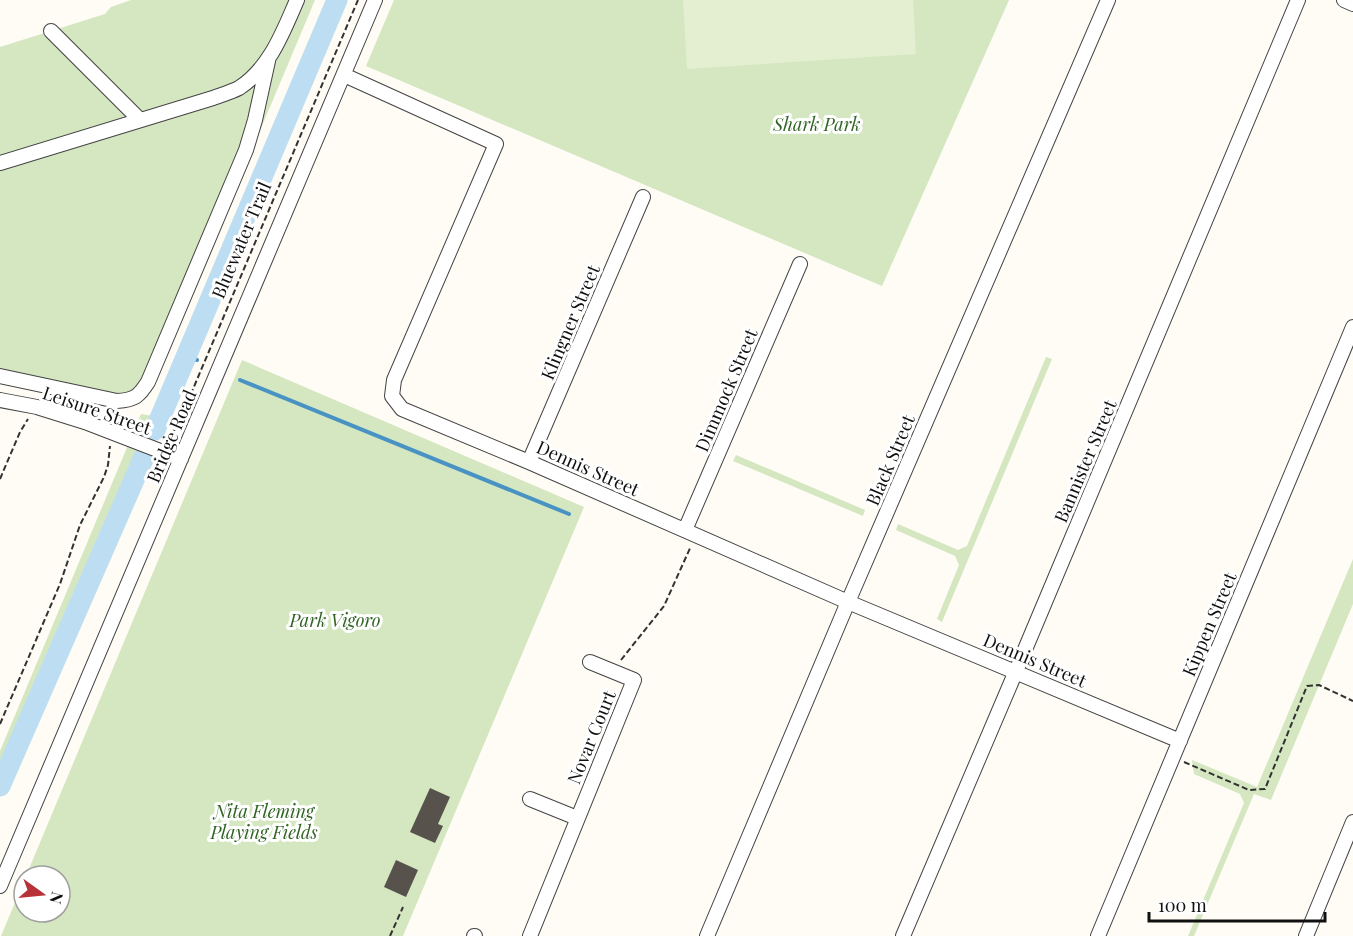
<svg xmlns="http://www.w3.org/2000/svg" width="1353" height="936" font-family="'Playfair Display',serif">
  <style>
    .green { fill: #d4e7c0 }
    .pitch { fill: #e4efd1 }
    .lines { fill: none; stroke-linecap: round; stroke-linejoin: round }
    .stream { stroke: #4992c4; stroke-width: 4 }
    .river { stroke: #bddef2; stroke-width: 21 }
    .building { fill: #58524d }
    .minor-casing { stroke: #434343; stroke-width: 16 }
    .path { stroke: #323232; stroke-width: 2; stroke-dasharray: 6 3; stroke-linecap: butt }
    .minor { stroke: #fff; stroke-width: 14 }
    .labels { text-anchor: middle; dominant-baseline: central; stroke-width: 6; stroke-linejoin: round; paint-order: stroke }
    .park-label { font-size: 18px; font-style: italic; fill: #316424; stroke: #fff }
    .street-label { font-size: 18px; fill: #101010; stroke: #fff }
  </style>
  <rect width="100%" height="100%" fill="#fefcf4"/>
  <!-- green -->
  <path class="green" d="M131,0H315L148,397L125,408L0,382V47L105,14L111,7Z
    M394,0H1009L882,286L366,66Z
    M1046,357L1052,359L942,622L937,619L959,565L955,556L896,530L898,524L958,550L967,546Z
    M242,360L584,507L403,936H1L24,881V912H60V876H26Z
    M141,414L159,417L0,797V751Z
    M736,455L865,510L863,516L733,461Z
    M1353,559V604L1271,800L1254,794L1194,936H1188L1244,803L1240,794L1194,774L1192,760L1257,787Z"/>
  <!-- pitch -->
  <path class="pitch" d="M683,0H913L916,54L687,69Z"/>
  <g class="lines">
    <!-- stream -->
    <path class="stream" d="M186,356L197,360
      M240,380L569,514"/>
    <!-- river -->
    <path class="river" d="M155,430L337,0
      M0,786L144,457"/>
  </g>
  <!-- building -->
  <path class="building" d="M430,788L450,797L438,824L443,826L435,843L410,832Z
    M396,860L418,870L406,897L384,887Z"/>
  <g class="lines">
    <defs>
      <path id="minor" d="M1344,0L1353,4
        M51,31L140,120
        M344,75L496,144L394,380L392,396L402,409L529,462L848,602L1180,741
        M0,163L213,98C221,95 231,92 239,88C270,68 283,32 297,0
        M0,376L117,401C135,400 139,396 148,382L246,150L255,120L268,61
        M0,400L37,407L85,422L181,459
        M529,462L643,197
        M685,530L800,264
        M530,799L577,818
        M0,886L375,0
        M474,936H475
        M530,936L634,680L590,662
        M707,936L848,602L1108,0
        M903,936L1016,671L1298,0
        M1098,936L1353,327
        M1306,936L1353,822"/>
    </defs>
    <!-- minor casing -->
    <use href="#minor" class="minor-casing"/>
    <!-- path -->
    <path class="path" d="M121,422H123L149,432
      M163,437L165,438L173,433L179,422L358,0
      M0,479L20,432L28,419
      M621,660L664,606L691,546
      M0,724L60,584L80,525L104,477L108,465L110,446
      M1184,762L1249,790L1265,789L1307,686L1319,685L1353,701
      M390,936L403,907"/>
    <!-- minor -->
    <use href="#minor" class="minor"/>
  </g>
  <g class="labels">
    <!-- park labels -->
    <g class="park-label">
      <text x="817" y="124">Shark Park</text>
      <text x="335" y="620">Park Vigoro</text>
      <text x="264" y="811">Nita Fleming<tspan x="264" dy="21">Playing Fields</tspan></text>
    </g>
    <!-- street labels -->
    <g class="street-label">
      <text transform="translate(241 240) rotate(-67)">Bluewater Trail</text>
      <text transform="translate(570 322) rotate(-67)">Klingner Street</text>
      <text transform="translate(726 390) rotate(-67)">Dimmock Street</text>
      <text transform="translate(97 410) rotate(19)">Leisure Street</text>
      <text transform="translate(171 436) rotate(-67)">Bridge Road</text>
      <text transform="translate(890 460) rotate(-67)">Black Street</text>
      <text transform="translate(1085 461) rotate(-67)">Bannister Street</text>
      <text transform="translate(588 468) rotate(24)">Dennis Street</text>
      <text transform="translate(1209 624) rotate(-67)">Kippen Street</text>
      <text transform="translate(1035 660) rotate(23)">Dennis Street</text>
      <text transform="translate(591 737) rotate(-68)">Novar Court</text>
    </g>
  </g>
  <!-- north arrow -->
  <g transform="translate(42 894) rotate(105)"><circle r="28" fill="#ffffff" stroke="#9f9f9f" stroke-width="1.5"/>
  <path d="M0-4.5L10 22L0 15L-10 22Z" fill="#b73237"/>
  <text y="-9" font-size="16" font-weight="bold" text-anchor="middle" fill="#101010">N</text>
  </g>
  <!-- scale -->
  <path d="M1149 912v9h176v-9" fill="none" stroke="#101010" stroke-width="3"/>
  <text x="1158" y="912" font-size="18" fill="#101010" stroke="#ffffff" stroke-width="4.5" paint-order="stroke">100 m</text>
</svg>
